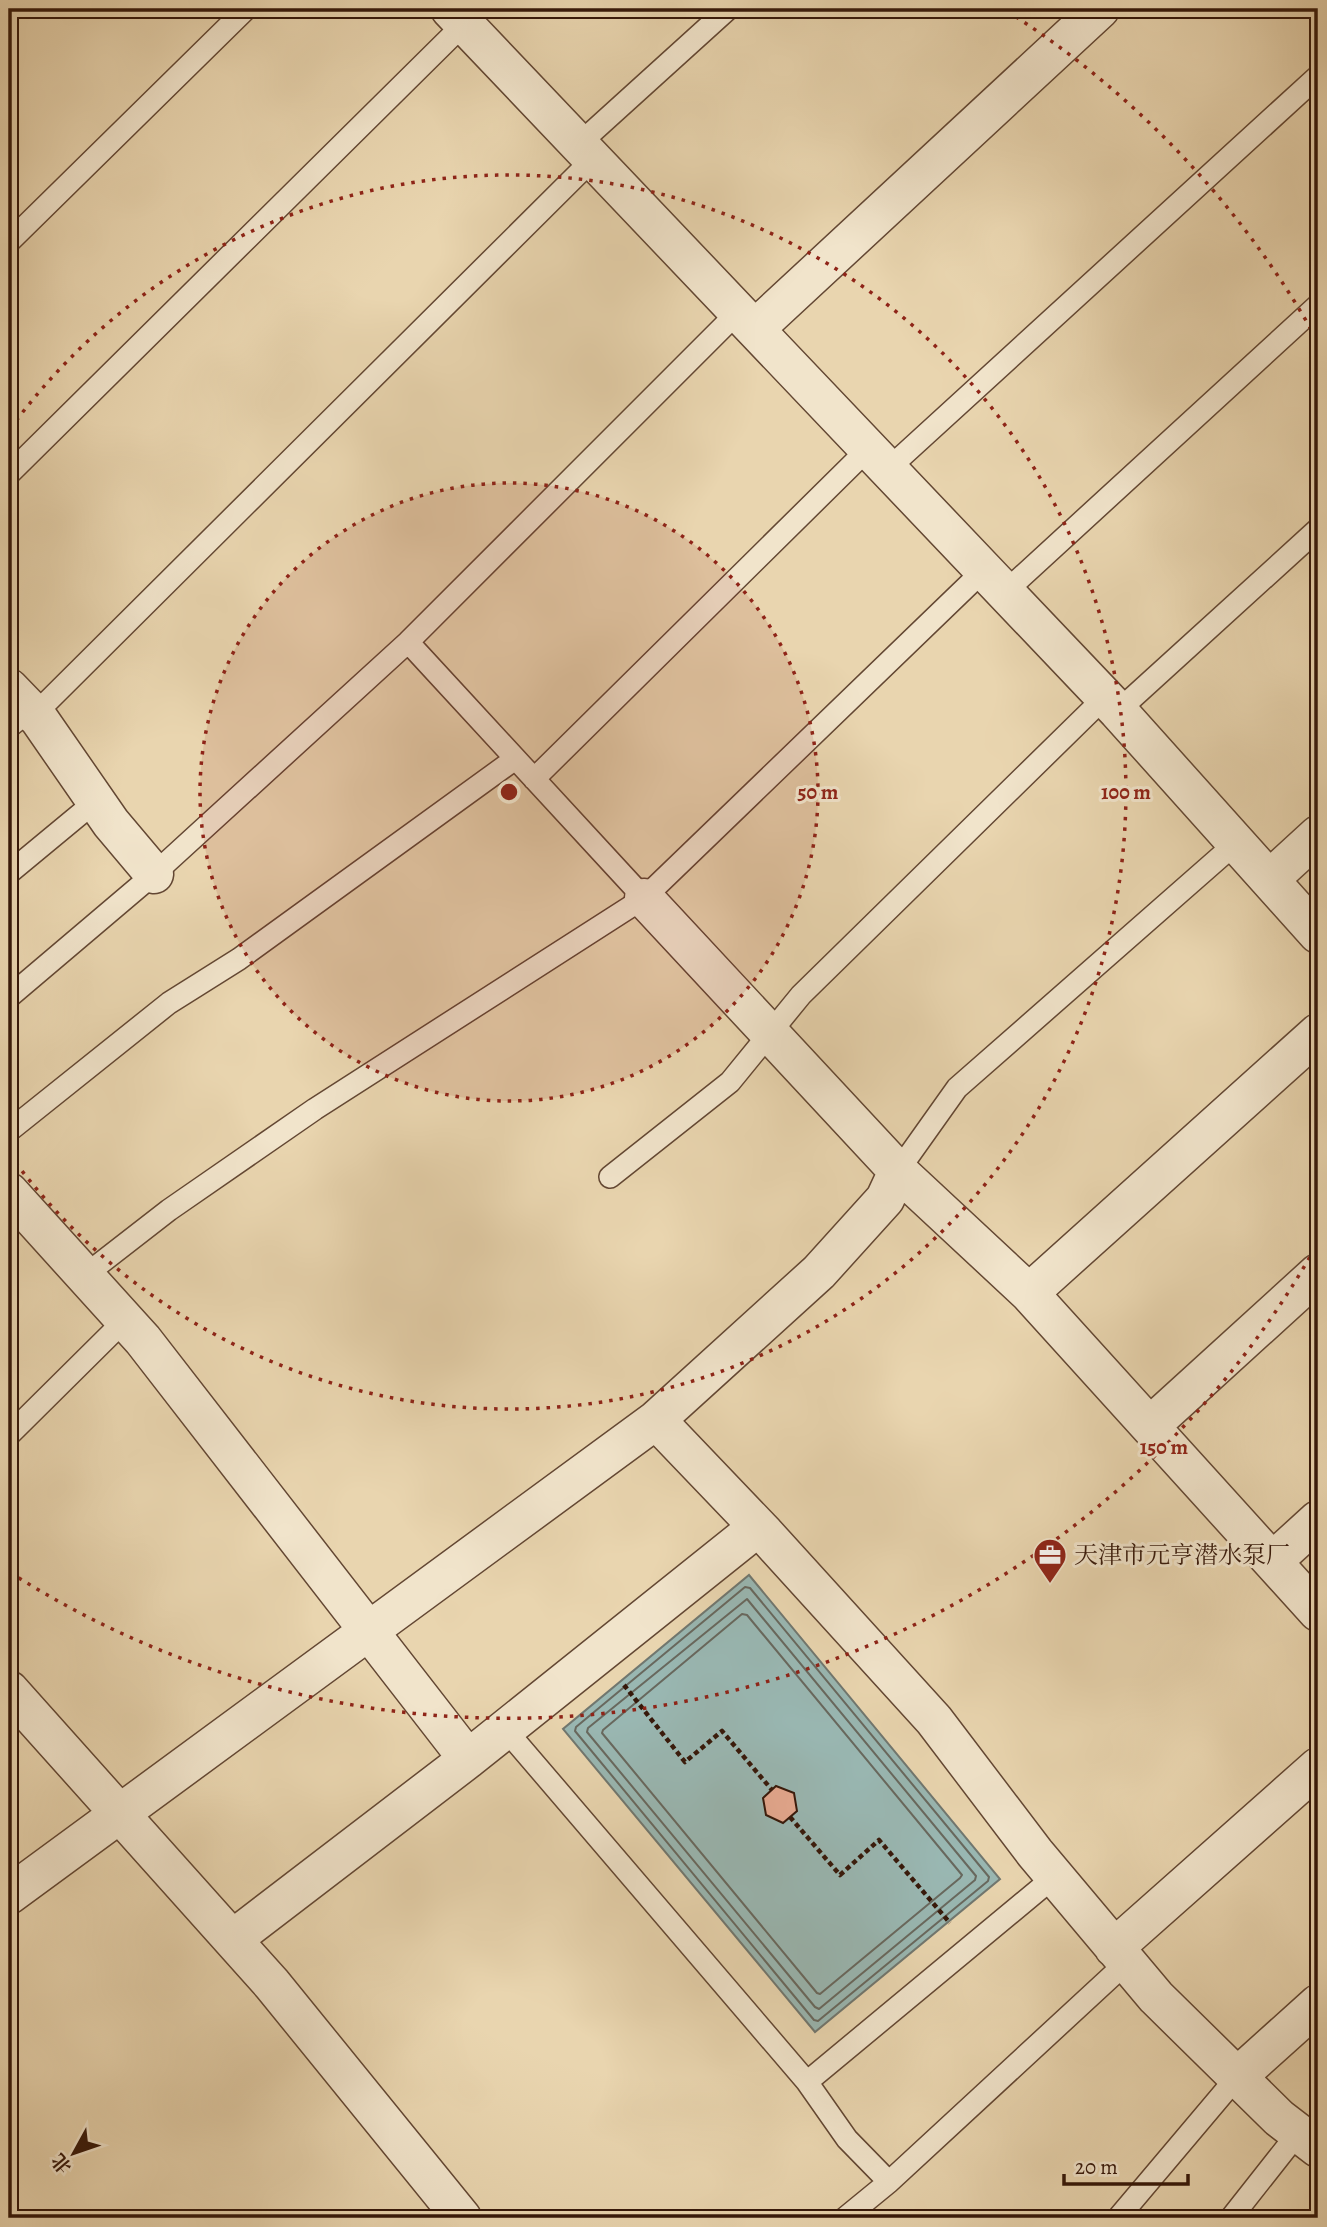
<svg xmlns="http://www.w3.org/2000/svg" width="1327" height="2227" font-family="Alegreya,'Noto Serif SC',serif">
  <style>
    .water { fill: #99b7b2; stroke: #71776f; stroke-width: 2 }
    .lines { fill: none; stroke-linecap: round; stroke-linejoin: round }
    .shore { stroke: #68685e; stroke-width: 2 }
    .building { fill: #e6a990; stroke: #36180a; stroke-width: 2 }
    .service-casing { stroke: #634733; stroke-width: 24 }
    .minor-casing { stroke: #634733; stroke-width: 41 }
    .path { stroke: #36180a; stroke-width: 4.5; stroke-dasharray: 5 3.5; stroke-linecap: butt }
    .service { stroke: #f1e4cb; stroke-width: 21 }
    .minor { stroke: #f1e4cb; stroke-width: 38 }
    .ring { fill: none; stroke: #8f2418; stroke-width: 3.5; stroke-dasharray: 3.5 7 }
    .labels { text-anchor: middle; dominant-baseline: central; stroke-width: 6; stroke-linejoin: round; paint-order: stroke }
    .poi-label { font-size: 24px; fill: #36180a; stroke: #f1e4cb; text-anchor: start }
    .centre { fill: #8f2418; stroke: #f1e4cb; stroke-width: 3.5 }
    .ring-label { font-size: 21px; text-anchor: middle; font-weight: bold; fill: #8f2418; stroke: #f1e4cb; stroke-width: 6; stroke-linejoin: round; paint-order: stroke }
  </style>
  <rect width="100%" height="100%" fill="#e9d5af"/>
  <filter id="stains"><feTurbulence type="fractalNoise" baseFrequency=".00286" numOctaves="4"/><feColorMatrix values="0 0 0 0 .2 0 0 0 0 .09 0 0 0 0 .02 0 0 0 .5 -.17"/></filter>
  <radialGradient id="worn" r=".72"><stop offset=".6" stop-color="#630" stop-opacity="0"/><stop offset="1" stop-color="#630" stop-opacity=".3"/></radialGradient>
  <!-- water -->
  <path class="water" d="M749,1575L1000,1879L815,2032L563,1729Z"/>
  <g class="lines">
    <!-- shore -->
    <path class="shore" d="M745,1587L750,1588L989,1877L988,1881L818,2021L814,2020L575,1731L576,1727Z
      M747,1599L976,1876L975,1880L819,2009L815,2007L587,1732L588,1728Z
      M742,1614L747,1615L962,1875L960,1878L820,1994L817,1993L602,1733L603,1730Z"/>
  </g>
  <!-- building -->
  <path class="building" d="M776,1786L794,1793L797,1811L783,1823L766,1815L763,1798Z"/>
  <g class="lines">
    <defs>
      <path id="service" d="M579,144L728,9
        M9,242L246,9
        M888,469L1318,76
        M9,474L479,9
        M1005,592L1318,305
        M408,642L644,898
        M1118,711L1318,529
        M34,715L593,159
        M9,727L30,710
        M534,779L868,449
        M9,873L96,801
        M9,997L154,874L408,642L738,312
        M9,1131L169,1003L239,959L515,759
        M898,1171L957,1088L1236,843
        M610,1177L730,1082L801,995L1105,697
        M84,1276L169,1210L315,1109L644,898L984,570
        M9,1435L125,1320
        M505,1729L807,2082L847,2139L889,2182
        M807,2082L1054,1877
        M845,2218L889,2182L1126,1963
        M1118,2218L1237,2077
        M1231,2218L1298,2133"/>
      <path id="minor" d="M450,9L1118,711L1318,934
        M755,329L1100,9
        M9,688L39,719L111,823L154,874
        M1270,879L1318,835
        M644,898L898,1171L1029,1293L1318,1612
        M9,1192L143,1340L468,1759
        M1029,1293L1318,1033
        M656,1420L765,1534L934,1720L1035,1853L1156,1997L1279,2118L1318,2148
        M1150,1426L1318,1273
        M1273,1561L1318,1520
        M9,1690L272,1984L462,2218
        M9,1895L656,1420L819,1272L885,1199L898,1171
        M233,1939L468,1759L758,1527
        M1114,1948L1318,1767
        M1237,2077L1318,2004"/>
    </defs>
    <!-- service casing -->
    <use href="#service" class="service-casing"/>
    <!-- minor casing -->
    <use href="#minor" class="minor-casing"/>
    <!-- path -->
    <path class="path" d="M624,1685L685,1762L722,1731L772,1790
      M790,1817L840,1875L879,1840L950,1923"/>
    <!-- service -->
    <use href="#service" class="service"/>
    <!-- minor -->
    <use href="#minor" class="minor"/>
  </g>
  <!-- distance rings -->
  <circle cx="509" cy="792" r="309" fill="#8f2418" fill-opacity=".12"/>
  <g class="ring">
    <circle cx="509" cy="792" r="309"/>
    <path d="M10 429A617 617 0 1 1 10 1155"/>
    <path d="M1315 1248A926 926 0 0 1 11 1573M1007 11A926 926 0 0 1 1315 336"/>
  </g>
  <!-- icons -->
  <defs>
    <symbol id="office-pin" viewBox="-11 -11 22 30"><path d="M0 17L-7.5 6A9.5 9.5 0 1 1 7.5 6Z" fill="#8f2418" stroke="#f1e4cb"/><path d="M-6-3h4V-5.5h4V-3h4V5H-6ZM-1-4.5V-3h2v-1.5ZM-6 0V1H6V0Z" fill="#fff"/></symbol>
  </defs>
  <g fill-rule="evenodd">
    <use href="#office-pin" x="1031" y="1536" width="38" height="52"/>
  </g>
  <g class="labels">
    <!-- poi labels -->
    <g class="poi-label">
      <text x="1074" y="1555">天津市元亨潜水泵厂</text>
    </g>
  </g>
  <circle cx="509" cy="792" r="10" class="centre"/>
  <g class="ring-label">
    <text x="818" y="799">50 m</text>
    <text x="1126" y="799">100 m</text>
    <text x="1164" y="1454">150 m</text>
  </g>
  <!-- margin -->
  <rect width="1327" height="2227" fill="none" stroke="#e9d5af" stroke-width="35"/>
  <rect x="10" y="10" width="1306" height="2206" fill="none" stroke="#36180a" stroke-width="3.5"/>
  <rect x="18" y="18" width="1292" height="2192" fill="none" stroke="#36180a" stroke-width="2"/>
  <!-- north arrow -->
  <g transform="translate(74 2153) rotate(230)" stroke="#f1e4cb" stroke-width="5" paint-order="stroke">
  <path d="M0-5L12 26L0 18L-12 26Z" fill="#36180a"/>
  <text y="-10" font-size="19" font-weight="bold" text-anchor="middle" fill="#36180a">北</text>
  </g>
  <!-- scale -->
  <path d="M1064 2174v10h124v-10" fill="none" stroke="#36180a" stroke-width="3.5"/>
  <text x="1075" y="2174" font-size="21" fill="#36180a" stroke="#f1e4cb" stroke-width="5" paint-order="stroke">20 m</text>
  <rect width="100%" height="100%" filter="url(#stains)"/>
  <rect width="100%" height="100%" fill="url(#worn)"/>
</svg>
